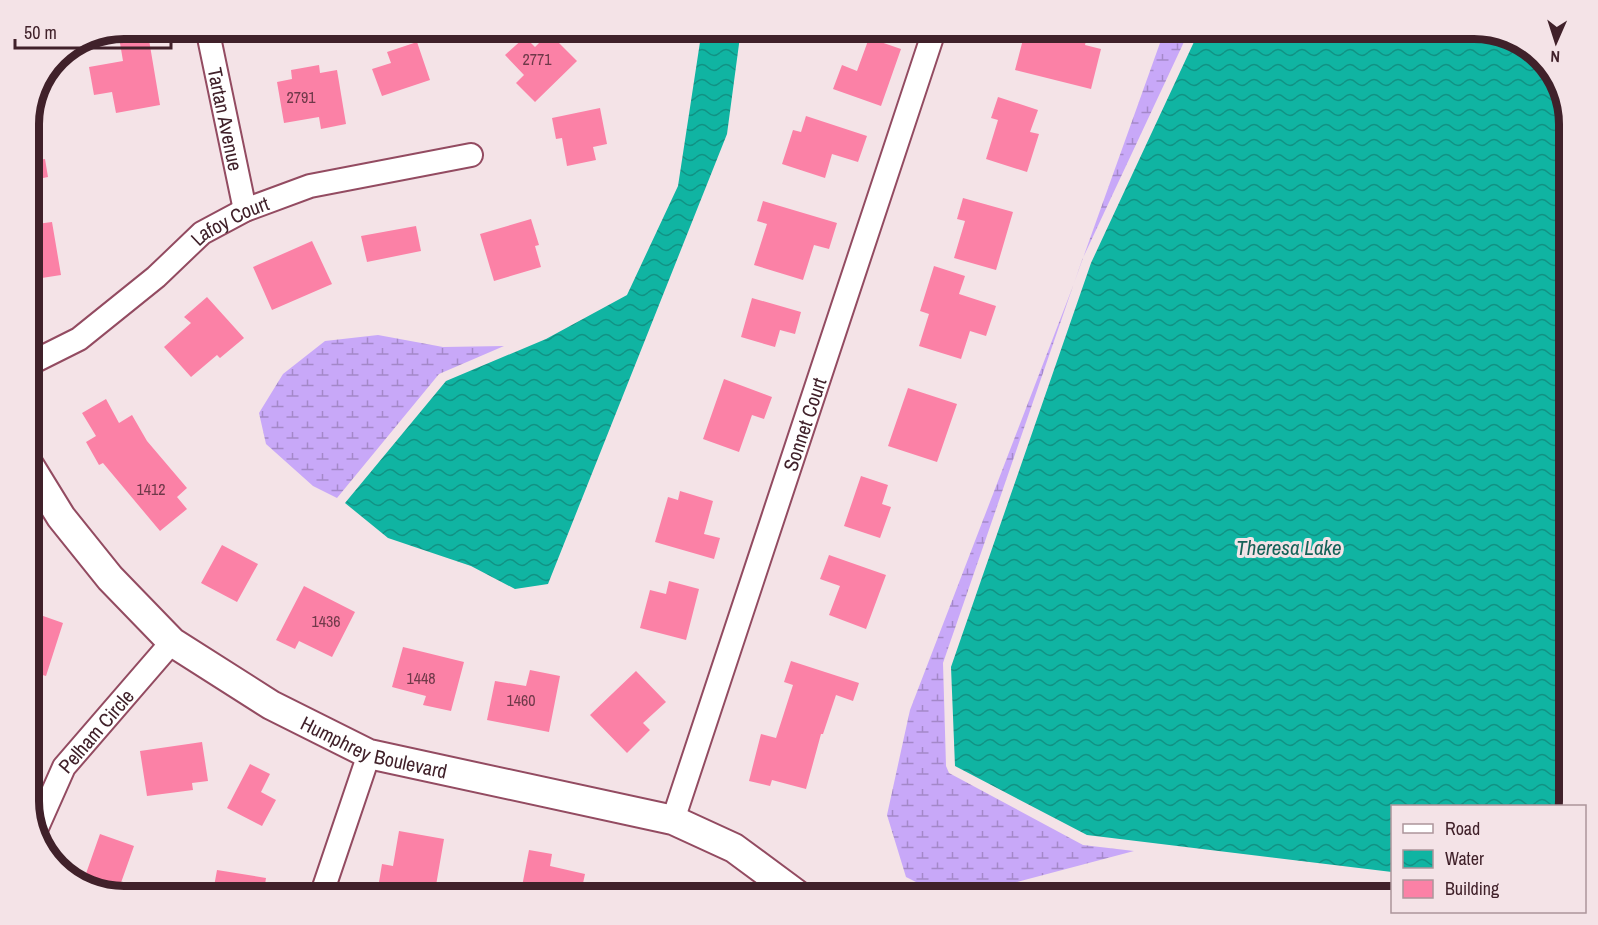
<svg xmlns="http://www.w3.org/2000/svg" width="1598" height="925" font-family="'Archivo Narrow',sans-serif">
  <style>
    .wetland { fill: url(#wetland-marsh) }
    .water { fill: url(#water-waves) }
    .building { fill: #fb81a6 }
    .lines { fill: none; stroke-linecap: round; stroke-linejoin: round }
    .minor-casing { stroke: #934b61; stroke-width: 26 }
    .tertiary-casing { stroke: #934b61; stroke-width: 32 }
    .minor { stroke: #fff; stroke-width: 22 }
    .tertiary { stroke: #fff; stroke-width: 28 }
    .labels { text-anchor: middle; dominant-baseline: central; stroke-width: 6; stroke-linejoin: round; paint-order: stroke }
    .number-label { font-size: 16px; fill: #6f3949 }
    .street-label { font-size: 20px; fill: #40212a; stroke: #f4e3e7 }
    .water-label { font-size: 21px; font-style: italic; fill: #146157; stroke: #f4e3e7 }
    .rim { fill: none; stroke: #40212a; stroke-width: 8 }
  </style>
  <defs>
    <pattern id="wetland-marsh" width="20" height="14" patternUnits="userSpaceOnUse" patternTransform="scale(1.5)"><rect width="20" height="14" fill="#c8a8f8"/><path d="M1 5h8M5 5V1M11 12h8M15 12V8" fill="none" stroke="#a488c9"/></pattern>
    <pattern id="water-waves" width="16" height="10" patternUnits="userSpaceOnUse" patternTransform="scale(1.5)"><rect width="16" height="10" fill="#10b4a2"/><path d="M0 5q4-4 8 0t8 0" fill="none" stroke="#119284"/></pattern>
  </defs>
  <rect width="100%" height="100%" fill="#f4e3e7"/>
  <!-- wetland -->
  <path class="wetland" d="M1165,29H1190L1082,260L943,663L946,766L949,773L1083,845L1134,851L971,894L936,892L906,877L887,815L910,710L1073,286Z
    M378,335L443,347L504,346L439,374L337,498L313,486L266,444L259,413L283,374L325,341Z"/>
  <!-- water -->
  <path class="water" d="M1474,28L1522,41L1557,76L1569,118L1568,806H1392V872L1087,835L955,766L951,667L1091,263L1200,29Z
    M702,29H741L727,134L548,584L515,589L471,566L388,538L345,503L446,381L546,339L627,295L678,186Z"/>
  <!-- building -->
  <path class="building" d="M124,28H147L160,105L116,113L112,92L94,95L89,67L123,61L118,31Z
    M1026,28H1089L1085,45L1101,49L1091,89L1015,70Z
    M549,33L577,61L535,102L516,83L524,75L505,55L525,37L535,47Z
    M869,38L901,49L881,106L833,89L842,65L857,71Z
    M417,42L430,80L382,96L372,69L391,63L387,52Z
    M319,65L320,73L337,70L346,124L321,129L319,117L284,123L277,82L292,79L291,70Z
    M998,97L1038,110L1030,132L1039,134L1027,172L986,159L998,120L991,118Z
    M600,108L607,144L593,147L596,160L567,166L562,138L556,139L552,118Z
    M806,116L867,136L858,162L832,154L825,178L782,164L793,130L801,132Z
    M45,159L48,177L29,181V161Z
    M963,198L1013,212L996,270L954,258L965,221L957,219Z
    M763,201L837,223L829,249L814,245L803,280L754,265L767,224L757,221Z
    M531,219L539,245L535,246L541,267L494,281L480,234Z
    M52,222L61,275L29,280V225Z
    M416,226L421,251L367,262L361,236Z
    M312,241L332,284L272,310L253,267Z
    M934,266L965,276L959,294L996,306L986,336L970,331L961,359L919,346L929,314L920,311Z
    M207,297L244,338L220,358L217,355L191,377L164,347L191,323L184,317Z
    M752,298L801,312L795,334L780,330L775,347L741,337Z
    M724,379L772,397L764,419L752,415L739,452L703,439Z
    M908,388L957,404L937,462L888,446Z
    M106,399L119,423L132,415L147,441L187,488L177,497L187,509L160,531L103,463L99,465L86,442L96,436L82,413Z
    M861,476L888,485L882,504L891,507L880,538L844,526Z
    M680,491L713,501L704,534L720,538L714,559L655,542L668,497L678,500Z
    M222,545L258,564L237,602L201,583Z
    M829,555L886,575L866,629L829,615L840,586L820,579Z
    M669,581L699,589L686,640L640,628L650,590L666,594Z
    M304,586L355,612L332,657L299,641L295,649L276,640Z
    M29,611L63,623L46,676L29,671Z
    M403,647L464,662L451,711L423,705L426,696L392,687Z
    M791,661L859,683L853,701L836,695L823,734H821L806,789L772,780L770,786L749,781L761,734L776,738L793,685L784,682Z
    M530,670L560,676L549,732L487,720L495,681L526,686Z
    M636,671L666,702L643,723L650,730L627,753L590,715Z
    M202,742L208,781L192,783L193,790L147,796L140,751Z
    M250,764L270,774L261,792L276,800L262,826L227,808Z
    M399,831L444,839L434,897L378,888L382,864L393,866Z
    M100,834L134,846L117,894L83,882Z
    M529,850L552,854L550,866L585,874L580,897H520Z
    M217,870L266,878L263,897H230V895L213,892Z"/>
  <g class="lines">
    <defs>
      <g id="minor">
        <path id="s1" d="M207,28L245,210"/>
        <path id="s2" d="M29,364L79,339L156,277L202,233L245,210L310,186L471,155"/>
        <path id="s3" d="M673,820L935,28"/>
        <path id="s4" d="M36,830L64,767L172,642"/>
        <path d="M321,896L369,754"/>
      </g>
      <g id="tertiary">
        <path id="s5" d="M29,465L61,517L110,578L172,642L271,705L369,754L673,820L734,848L799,896"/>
      </g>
    </defs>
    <!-- minor casing -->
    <use href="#minor" class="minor-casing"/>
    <!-- tertiary casing -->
    <use href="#tertiary" class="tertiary-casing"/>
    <!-- minor -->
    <use href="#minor" class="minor"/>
    <!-- tertiary -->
    <use href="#tertiary" class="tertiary"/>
  </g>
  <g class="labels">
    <!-- number labels -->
    <g class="number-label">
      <text x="537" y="59">2771</text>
      <text x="301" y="97">2791</text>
      <text x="151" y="489">1412</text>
      <text x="326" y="621">1436</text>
      <text x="421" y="678">1448</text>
      <text x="521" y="700">1460</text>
    </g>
    <!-- street labels -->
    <g class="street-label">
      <text stroke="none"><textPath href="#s1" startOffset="93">Tartan Avenue</textPath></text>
      <text stroke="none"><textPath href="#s2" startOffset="249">Lafoy Court</textPath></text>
      <text stroke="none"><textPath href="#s3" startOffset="417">Sonnet Court</textPath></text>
      <text stroke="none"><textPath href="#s4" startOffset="117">Pelham Circle</textPath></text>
      <text stroke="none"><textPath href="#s5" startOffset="458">Humphrey Boulevard</textPath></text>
    </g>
    <!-- water labels -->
    <g class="water-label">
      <text x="1289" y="547">Theresa Lake</text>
    </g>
  </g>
  <!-- crop -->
  <path d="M0 0H1598V925H0ZM124 39H1474A85 85 0 0 1 1559 124V801A85 85 0 0 1 1474 886H124A85 85 0 0 1 39 801V124A85 85 0 0 1 124 39Z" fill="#f4e3e7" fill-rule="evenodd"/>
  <path class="rim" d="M124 39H1474A85 85 0 0 1 1559 124V801A85 85 0 0 1 1474 886H124A85 85 0 0 1 39 801V124A85 85 0 0 1 124 39Z"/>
  <!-- legend -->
  <rect x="1391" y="805" width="195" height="108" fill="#f4e3e7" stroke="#ac959b" stroke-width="1.5"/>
  <rect x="1403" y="824" width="30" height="9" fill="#ffffff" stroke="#ac959b" stroke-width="1.5"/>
  <text x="1445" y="835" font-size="18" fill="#40212a">Road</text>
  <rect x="1403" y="850" width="30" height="18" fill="url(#water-waves)" stroke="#ac959b" stroke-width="1.5"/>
  <text x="1445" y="865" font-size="18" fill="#40212a">Water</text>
  <rect x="1403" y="880" width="30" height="18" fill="#fb81a6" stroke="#ac959b" stroke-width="1.5"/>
  <text x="1445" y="895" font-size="18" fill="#40212a">Building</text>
  <!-- north arrow -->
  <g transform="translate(1556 42) rotate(183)" stroke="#f4e3e7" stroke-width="4.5" paint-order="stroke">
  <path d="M0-4.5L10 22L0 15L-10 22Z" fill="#40212a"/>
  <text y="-9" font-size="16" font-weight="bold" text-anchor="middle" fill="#40212a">N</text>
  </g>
  <!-- scale -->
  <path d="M15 39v9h156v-9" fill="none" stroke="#40212a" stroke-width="3"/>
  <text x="24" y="39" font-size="18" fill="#40212a" stroke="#f4e3e7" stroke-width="4.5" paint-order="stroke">50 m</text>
</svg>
